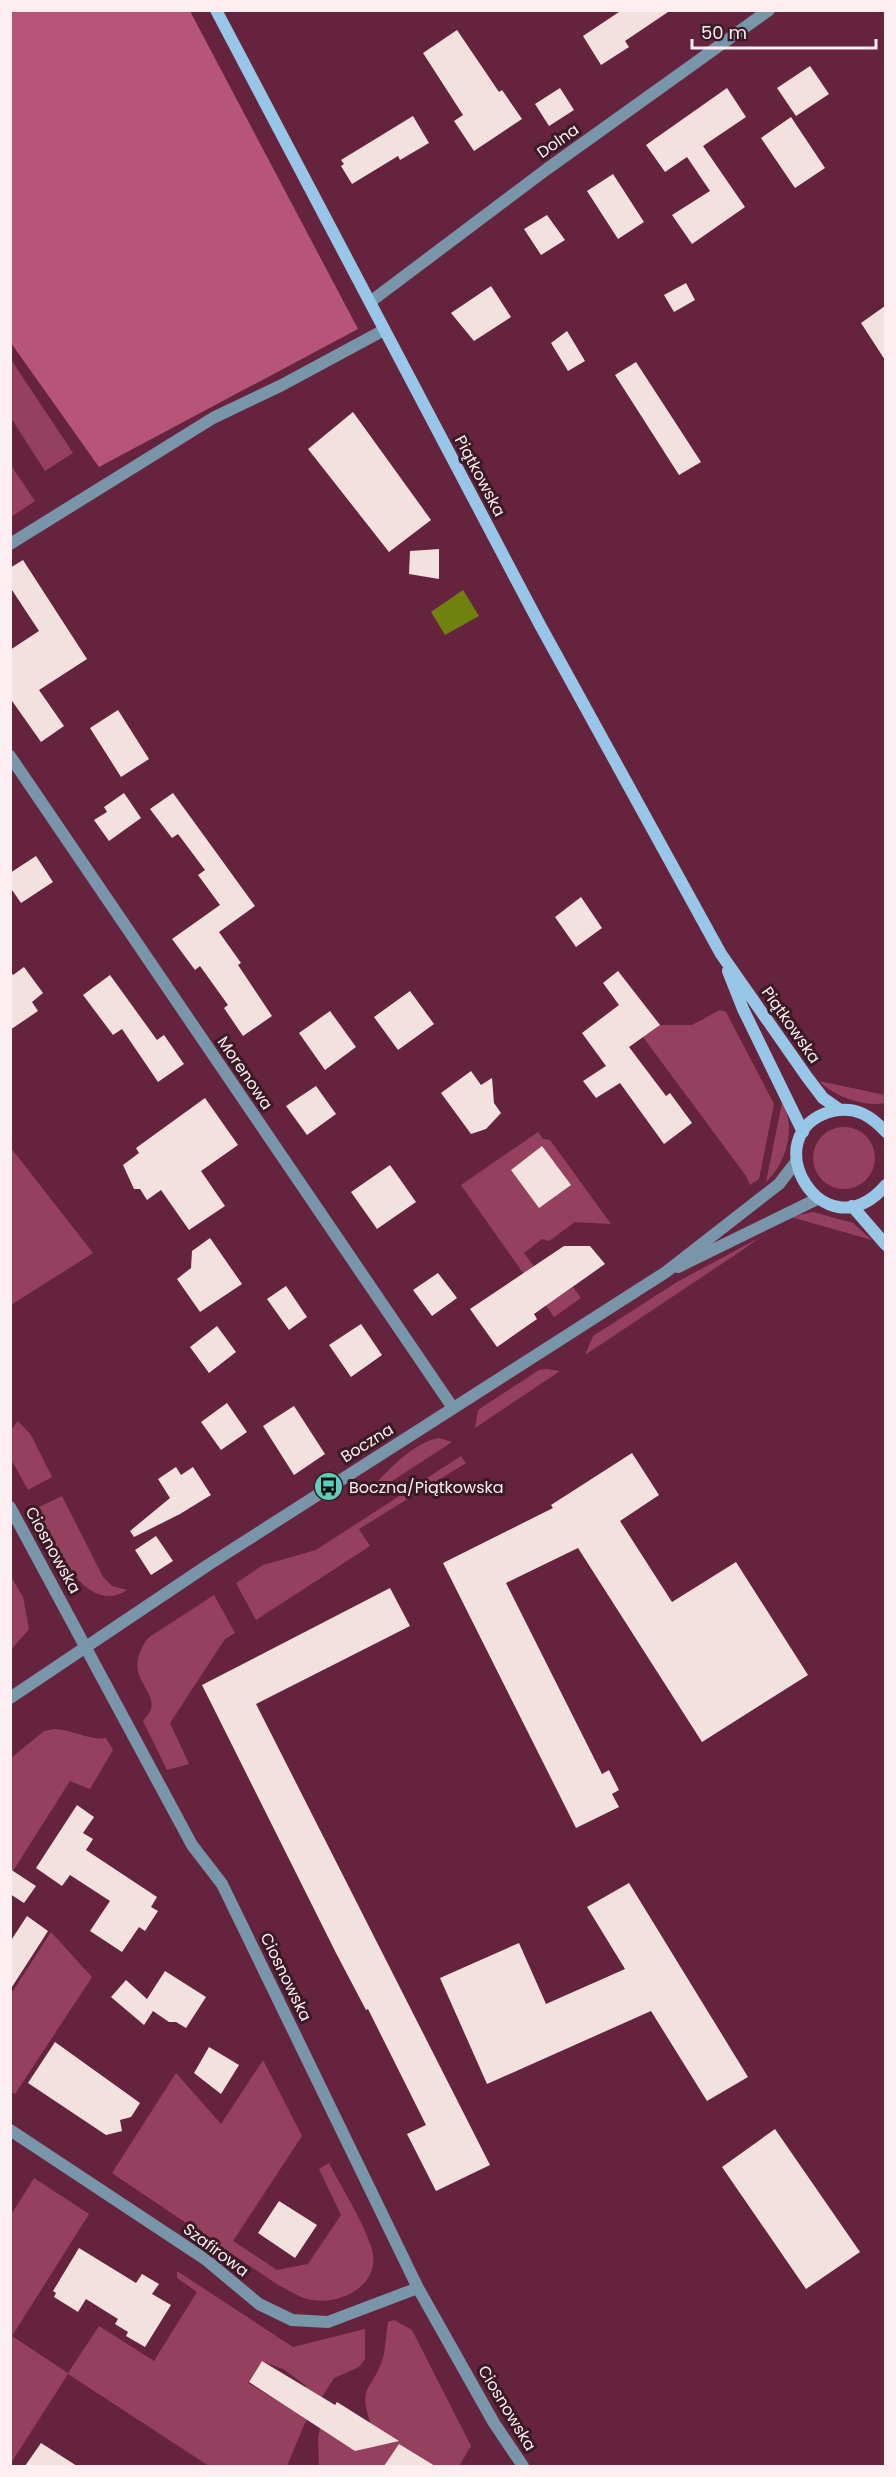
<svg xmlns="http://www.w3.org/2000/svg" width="896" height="2477" font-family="Poppins,sans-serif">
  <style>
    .green { fill: #964060; fill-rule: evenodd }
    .forest { fill: #b65578 }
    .water { fill: #6f820d }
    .building { fill: #f3e1e0 }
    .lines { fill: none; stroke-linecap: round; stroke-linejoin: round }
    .street { stroke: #7895aa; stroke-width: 12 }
    .secondary { stroke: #97c6e7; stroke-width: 12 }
    .labels { text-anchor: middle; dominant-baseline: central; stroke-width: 6; stroke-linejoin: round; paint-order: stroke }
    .street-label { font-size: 16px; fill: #feedf1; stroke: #391a25 }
    .poi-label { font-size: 16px; fill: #feedf1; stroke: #391a25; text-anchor: start }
  </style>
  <rect width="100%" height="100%" fill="#66233d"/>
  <!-- green -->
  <path class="green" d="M10,358L73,453L45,471L11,418Z
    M10,464L35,501L11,517H10Z
    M720,1010L726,1012L774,1104L759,1179L750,1185L746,1176L643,1037L660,1025H692Z
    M819,1081L885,1095V1103C864,1107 835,1097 819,1081Z
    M782,1103C797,1127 786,1163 766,1182Z
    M813 1158a31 31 0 1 1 62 0a31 31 0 1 1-62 0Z
    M538,1132L543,1139L550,1140L611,1224L575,1222L549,1241L542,1239L524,1253L557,1298L573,1287L581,1298L554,1317L461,1185Z
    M11,1148L93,1253L11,1305H10Z
    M813,1212L853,1223L872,1240L791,1217Z
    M759,1238L744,1249L585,1355L593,1336L677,1282Z
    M547,1369L560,1371L475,1428L478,1410L539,1370Z
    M18,1421L31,1435L52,1477L28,1490L11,1459V1430Z
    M439,1438L452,1442L386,1485L370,1489C389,1470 412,1443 439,1438Z
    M461,1456L466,1463L359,1529L370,1546L256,1620L236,1583L263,1565L316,1550Z
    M62,1496L103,1577L112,1586L127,1590C83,1619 51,1536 37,1508Z
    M10,1575L23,1597L29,1629L11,1650Z
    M214,1595L235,1633L225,1639L170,1723L189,1764L167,1770L143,1721C146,1717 150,1713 151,1709C157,1688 120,1677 148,1638Z
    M54,1729C71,1729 90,1741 106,1738L113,1750L90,1789L70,1781L11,1874V1758L44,1731Z
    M51,1932L92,1977L15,2094L10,2091L11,1994Z
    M263,2060L302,2136L233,2241L277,2270L308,2264L341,2215L319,2169L329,2163C343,2190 361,2218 371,2246C384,2285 340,2307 307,2299C297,2296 287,2289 278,2285L112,2173L176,2073L221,2124Z
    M34,2178L89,2214L12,2336L68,2373L99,2326L154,2361L197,2292L177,2278V2271L293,2347L365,2329V2359L359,2367L334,2378L304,2425L287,2466H209L68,2374L11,2463V2215ZM262,2361L285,2370L306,2386L292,2409L248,2383Z
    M394,2320L412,2330L471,2446L459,2466H319L318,2438L320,2428L355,2450L371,2424C357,2386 372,2390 382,2361C386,2349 386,2334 388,2322Z"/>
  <!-- forest -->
  <path class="forest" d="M10,11H190L358,329L99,467L11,343Z"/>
  <!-- water -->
  <path class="water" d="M463,590L479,616L445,635L431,612Z"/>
  <!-- building -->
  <path class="building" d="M622,10H671L625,41L629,47L601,65L583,36Z
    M457,30L499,92L502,90L522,119L474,151L454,121L463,115L423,53Z
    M810,66L829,94L796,116L777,88Z
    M560,88L574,110L549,126L535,104Z
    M727,88L746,117L703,146L745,207L692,244L672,215L710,191L687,157L665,172L646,145Z
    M413,116L429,143L400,160L398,156L352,184L341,166L344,164L341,160Z
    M791,117L825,168L795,188L761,138Z
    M613,174L644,222L618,239L587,191Z
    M547,215L565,240L541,255L524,229Z
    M686,283L695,300L674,312L664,295Z
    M491,286L511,317L474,341L451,313Z
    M885,306V360L861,323Z
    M567,331L585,361L568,371L551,343Z
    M636,362L701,462L679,475L615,375Z
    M353,412L431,520L389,552L308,449Z
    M439,549V579L409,574L410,551Z
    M23,560L87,659L39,690L64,726L41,742L10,698V650L39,631L10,587V568Z
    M118,710L149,759L121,777L90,728Z
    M124,793L141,818L109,841L94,820L107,812L104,807Z
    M173,793L255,906L219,932L241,963L238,965L272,1016L243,1036L224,1008L228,1005L200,966L195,970L172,939L220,905L198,875L205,870L178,834L172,838L150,809Z
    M36,856L53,882L21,903L10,887V873Z
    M581,897L602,928L576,947L555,917Z
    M24,967L43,993L32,1002L38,1011L10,1030V971L13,975Z
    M618,971L660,1025L629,1047L666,1096L670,1093L692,1123L664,1144L620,1083L596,1098L583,1081L606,1066L582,1033L619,1005L603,983Z
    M110,975L157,1040L164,1035L184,1064L158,1082L122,1029L113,1035L83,995Z
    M410,991L434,1024L398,1050L374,1017Z
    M330,1011L356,1047L325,1070L299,1033Z
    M471,1071L481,1085L492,1078L494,1103L501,1113L486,1129L471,1134L441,1093Z
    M316,1086L336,1114L307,1135L286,1106Z
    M205,1098L238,1145L201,1171L225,1206L189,1230L161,1190L147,1200L140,1189H134L123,1165L139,1153L136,1148Z
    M542,1146L571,1185L539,1208L511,1170Z
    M390,1165L416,1202L377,1229L351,1192Z
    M210,1238L242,1284L200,1312L177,1279L191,1268L192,1251Z
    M564,1246H590L605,1264L534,1314L537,1319L497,1347L470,1309Z
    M438,1273L457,1298L432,1316L413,1290Z
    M286,1286L307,1317L289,1330L267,1299Z
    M361,1324L382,1355L351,1377L329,1345Z
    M217,1326L236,1352L209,1373L190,1347Z
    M227,1403L247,1432L221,1450L201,1422Z
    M294,1406L325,1454L294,1475L263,1426Z
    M632,1453L659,1495L620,1521L672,1602L736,1562L808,1675L702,1742L578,1548L506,1583L602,1774L609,1770L619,1790L612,1794L619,1807L576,1828L443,1563L553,1508L551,1505Z
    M176,1467L181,1475L193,1467L211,1495L180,1514L134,1537L130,1531L170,1498L158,1479Z
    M156,1536L173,1561L151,1575L135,1550Z
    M390,1588L410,1626L256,1704L490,2165L436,2191L407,2134L426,2125L368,2009L366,2010L336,1953L202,1685Z
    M77,1805L94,1817L83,1833L93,1839L86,1850L157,1897L151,1907L158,1911L145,1931L139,1927L122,1952L90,1931L110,1901L70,1875L62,1886L36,1868Z
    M10,1869L36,1886L24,1903L10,1894Z
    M629,1883L748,2077L707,2101L651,2011L487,2084L440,1978L519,1943L546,2004L625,1969L587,1907Z
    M27,1916L48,1931L10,1990V1942Z
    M165,1971L206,1997L186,2028L176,2022H169L153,2011L144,2025L111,1997L126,1980L147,1999Z
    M55,2042L140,2103L131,2117L120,2120L122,2131L106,2135L28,2083Z
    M209,2047L239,2065L221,2094L194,2073Z
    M775,2129L860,2252L806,2289L722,2167Z
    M279,2201L317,2225L295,2258L258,2233Z
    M79,2248L136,2283L142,2274L159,2284L152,2294L171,2305L145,2347L126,2336L128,2332L115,2324L118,2319L86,2299L78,2312L54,2297L56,2293L53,2291Z
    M262,2361L335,2405L337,2402L399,2441L355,2451L249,2382Z
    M41,2443L77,2466H25Z
    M399,2444L435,2466H384Z"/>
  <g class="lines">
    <!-- street -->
    <path class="street" d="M370,302L547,169L769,10
      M10,544L213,418L282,385L384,330
      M10,756L453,1408
      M678,1267L817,1199
      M10,1507L192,1845L222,1884L418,2288L494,2423L523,2466
      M10,1698L208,1565L666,1272L779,1184L796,1162
      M10,2130L205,2259L259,2304L292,2320L328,2322L418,2288"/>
    <!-- secondary -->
    <path class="secondary" d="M216,10L540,625L721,954L807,1077L823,1098L840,1110
      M728,971L743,1009L803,1132
      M886,1132C871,1116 856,1106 833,1111C751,1132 823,1258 886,1185
      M852,1206L886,1245"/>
  </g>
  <!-- icons -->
  <defs>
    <symbol id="bus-disc" viewBox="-11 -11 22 22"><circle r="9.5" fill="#5dceb9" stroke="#391a25"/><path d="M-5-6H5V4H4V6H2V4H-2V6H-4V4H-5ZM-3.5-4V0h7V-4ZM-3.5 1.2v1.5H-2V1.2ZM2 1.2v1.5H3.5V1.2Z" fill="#111"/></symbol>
  </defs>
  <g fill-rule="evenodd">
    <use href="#bus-disc" x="312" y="1470" width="33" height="33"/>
  </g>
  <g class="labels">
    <!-- street labels -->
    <g class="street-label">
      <text transform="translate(558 141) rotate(-35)">Dolna</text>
      <text transform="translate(480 476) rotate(62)">Piątkowska</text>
      <text transform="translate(791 1025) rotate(55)">Piątkowska</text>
      <text transform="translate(245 1073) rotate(56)">Morenowa</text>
      <text transform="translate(367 1443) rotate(-32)">Boczna</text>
      <text transform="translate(53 1550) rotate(61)">Ciosnowska</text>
      <text transform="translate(286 1977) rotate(64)">Ciosnowska</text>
      <text transform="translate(216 2250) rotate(37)">Szafirowa</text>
      <text transform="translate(507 2408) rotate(59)">Ciosnowska</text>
    </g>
    <!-- poi labels -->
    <g class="poi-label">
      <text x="349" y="1487">Boczna/Piątkowska</text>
    </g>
  </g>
  <!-- border -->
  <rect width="896" height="2477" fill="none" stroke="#feedf1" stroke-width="24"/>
  <!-- scale -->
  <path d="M692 39v9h184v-9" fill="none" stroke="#feedf1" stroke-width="3"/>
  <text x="701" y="39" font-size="18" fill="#feedf1" stroke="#391a25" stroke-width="4.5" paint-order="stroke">50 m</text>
</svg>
